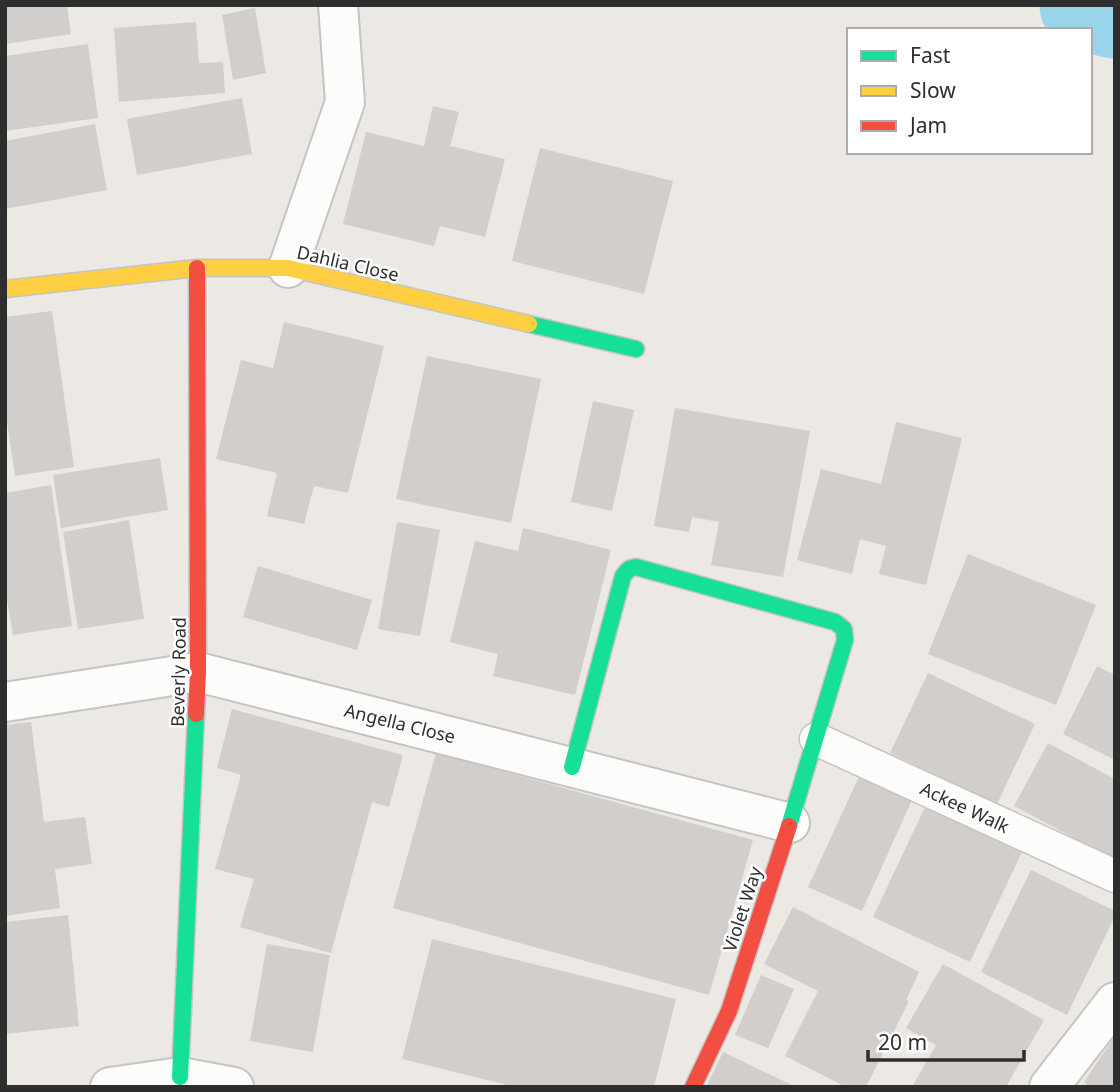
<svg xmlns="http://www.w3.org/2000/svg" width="1120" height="1092" font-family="'Noto Sans',sans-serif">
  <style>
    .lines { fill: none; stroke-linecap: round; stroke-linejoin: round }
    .river { stroke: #99d6ec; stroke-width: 93 }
    .building { fill: #d1cecb }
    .lane-casing { stroke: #c5c4c5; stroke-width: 35 }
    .street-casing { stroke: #c5c4c5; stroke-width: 42 }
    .fast-casing { stroke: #c5c4c5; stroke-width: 19 }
    .slow-casing { stroke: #c5c4c5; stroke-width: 19 }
    .jam-casing { stroke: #c5c4c5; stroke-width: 19 }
    .lane { stroke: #fcfcfb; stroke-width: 32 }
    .street { stroke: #fcfcfb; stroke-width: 38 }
    .fast { stroke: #16e098; stroke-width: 16 }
    .slow { stroke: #ffcf43; stroke-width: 16 }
    .jam { stroke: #f24e42; stroke-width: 16 }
    .labels { text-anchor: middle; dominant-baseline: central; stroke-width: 5; stroke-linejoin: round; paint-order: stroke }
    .street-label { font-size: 18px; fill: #2e2e2e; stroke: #fff }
  </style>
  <rect width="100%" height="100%" fill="#ece8e4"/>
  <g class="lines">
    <!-- river -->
    <path class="river" d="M1086,5L1115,12"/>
  </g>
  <!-- building -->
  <path class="building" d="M5,5H67L71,34L5,44Z
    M255,8L266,73L233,80L222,15Z
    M196,22L199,63L223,62L225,93L119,102L114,28Z
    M88,44L98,118L5,131V56Z
    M242,98L252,154L137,175L127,119Z
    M433,106L459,112L450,146L505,159L485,237L440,226L434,246L343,224L366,132L424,146Z
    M95,124L107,190L5,209V141Z
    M540,148L673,181L644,294L512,261Z
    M52,311L74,467L15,476L5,409V317Z
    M284,322L384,346L348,493L314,486L304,524L267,516L277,473L216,459L241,360L273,368Z
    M427,356L541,379L511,523L396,499Z
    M593,401L634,410L612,511L571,502Z
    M675,408L810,431L783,577L711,565L719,522L692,517L689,532L654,526Z
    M896,422L962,438L926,585L879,574L886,546L860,539L852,574L797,560L821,469L881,484Z
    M160,458L168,510L61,528L53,475Z
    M51,485L72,626L13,635L5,588V493Z
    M129,520L144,619L78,629L63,532Z
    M397,522L440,530L420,636L378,629Z
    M523,528L611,550L575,695L493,676L498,654L450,642L475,541L518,551Z
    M968,554L1096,605L1056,705L928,654Z
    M258,566L372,600L357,650L243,617Z
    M1097,666L1115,675V760L1063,734Z
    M928,673L1035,724L997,804L890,753Z
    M232,709L403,755L389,807L372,802L331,953L240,927L254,879L215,869L241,775L217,768Z
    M31,722L44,822L85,817L92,864L55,869L60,908L5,916V725Z
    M1048,743L1115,779V860L1014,806Z
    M436,753L753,840L709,995L393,908Z
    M863,768L916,791L862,911L808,887Z
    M925,807L1022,852L970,962L873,917Z
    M1031,870L1115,911V916L1067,1015L981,972Z
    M793,907L919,972L906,1000L909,1001L866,1087H846L785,1056L818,991L764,964Z
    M68,915L79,1026L5,1034V922Z
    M432,939L676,999L654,1087H515L402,1059Z
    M267,944L330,955L313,1052L250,1041Z
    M943,964L1044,1020L1006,1087H912L936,1045L906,1028Z
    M761,975L794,989L768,1048L735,1035Z
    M1115,1036V1087H1090L1084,1082Z
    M723,1052L796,1087H706Z"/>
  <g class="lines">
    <defs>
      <path id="lane" d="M816,739L1115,876"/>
      <path id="street" d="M288,268L345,102L338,5
        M5,702L198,672L790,823
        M110,1087L180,1077L234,1087
        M1049,1087L1115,1002"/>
      <path id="fast" d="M529,324L636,349
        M572,767L623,576L629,569L636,567L835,622L844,629L845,640L789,826
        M180,1077L196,714"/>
      <path id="slow" d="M5,289L197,268H288L529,324"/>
      <path id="jam" d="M196,714L198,672L197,268
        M693,1087L729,1011L789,826"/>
    </defs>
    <!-- lane casing -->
    <use href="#lane" class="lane-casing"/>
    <!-- street casing -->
    <use href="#street" class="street-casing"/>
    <!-- fast casing -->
    <use href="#fast" class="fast-casing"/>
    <!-- slow casing -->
    <use href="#slow" class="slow-casing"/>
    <!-- jam casing -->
    <use href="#jam" class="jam-casing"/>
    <!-- lane -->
    <use href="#lane" class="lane"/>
    <!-- street -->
    <use href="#street" class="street"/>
    <!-- fast -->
    <use href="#fast" class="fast"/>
    <!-- slow -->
    <use href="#slow" class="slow"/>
    <!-- jam -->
    <use href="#jam" class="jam"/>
  </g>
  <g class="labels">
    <!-- street labels -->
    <g class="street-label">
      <text transform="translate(348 263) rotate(13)">Dahlia Close</text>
      <text transform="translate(178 672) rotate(-89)">Beverly Road</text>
      <text transform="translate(400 723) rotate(14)">Angella Close</text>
      <text transform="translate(965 807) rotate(25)">Ackee Walk</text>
      <text transform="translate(742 909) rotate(-72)">Violet Way</text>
    </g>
  </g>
  <!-- border -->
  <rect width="1120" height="1092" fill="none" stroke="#2e2e2e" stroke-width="14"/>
  <!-- legend -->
  <rect x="847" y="28" width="245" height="126" fill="#ffffff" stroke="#ababab" stroke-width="2"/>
  <rect x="861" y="51" width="35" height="10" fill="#16e098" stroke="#ababab" stroke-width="2"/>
  <text x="910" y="63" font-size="21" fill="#2e2e2e">Fast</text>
  <rect x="861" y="86" width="35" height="10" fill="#ffcf43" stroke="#ababab" stroke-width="2"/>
  <text x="910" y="98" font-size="21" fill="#2e2e2e">Slow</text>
  <rect x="861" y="121" width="35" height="10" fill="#f24e42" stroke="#ababab" stroke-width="2"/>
  <text x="910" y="133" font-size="21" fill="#2e2e2e">Jam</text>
  <!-- scale -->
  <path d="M868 1050v10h156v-10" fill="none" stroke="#2e2e2e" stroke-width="3.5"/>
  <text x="878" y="1050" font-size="21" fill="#2e2e2e" stroke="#ffffff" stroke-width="5" paint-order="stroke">20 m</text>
</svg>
